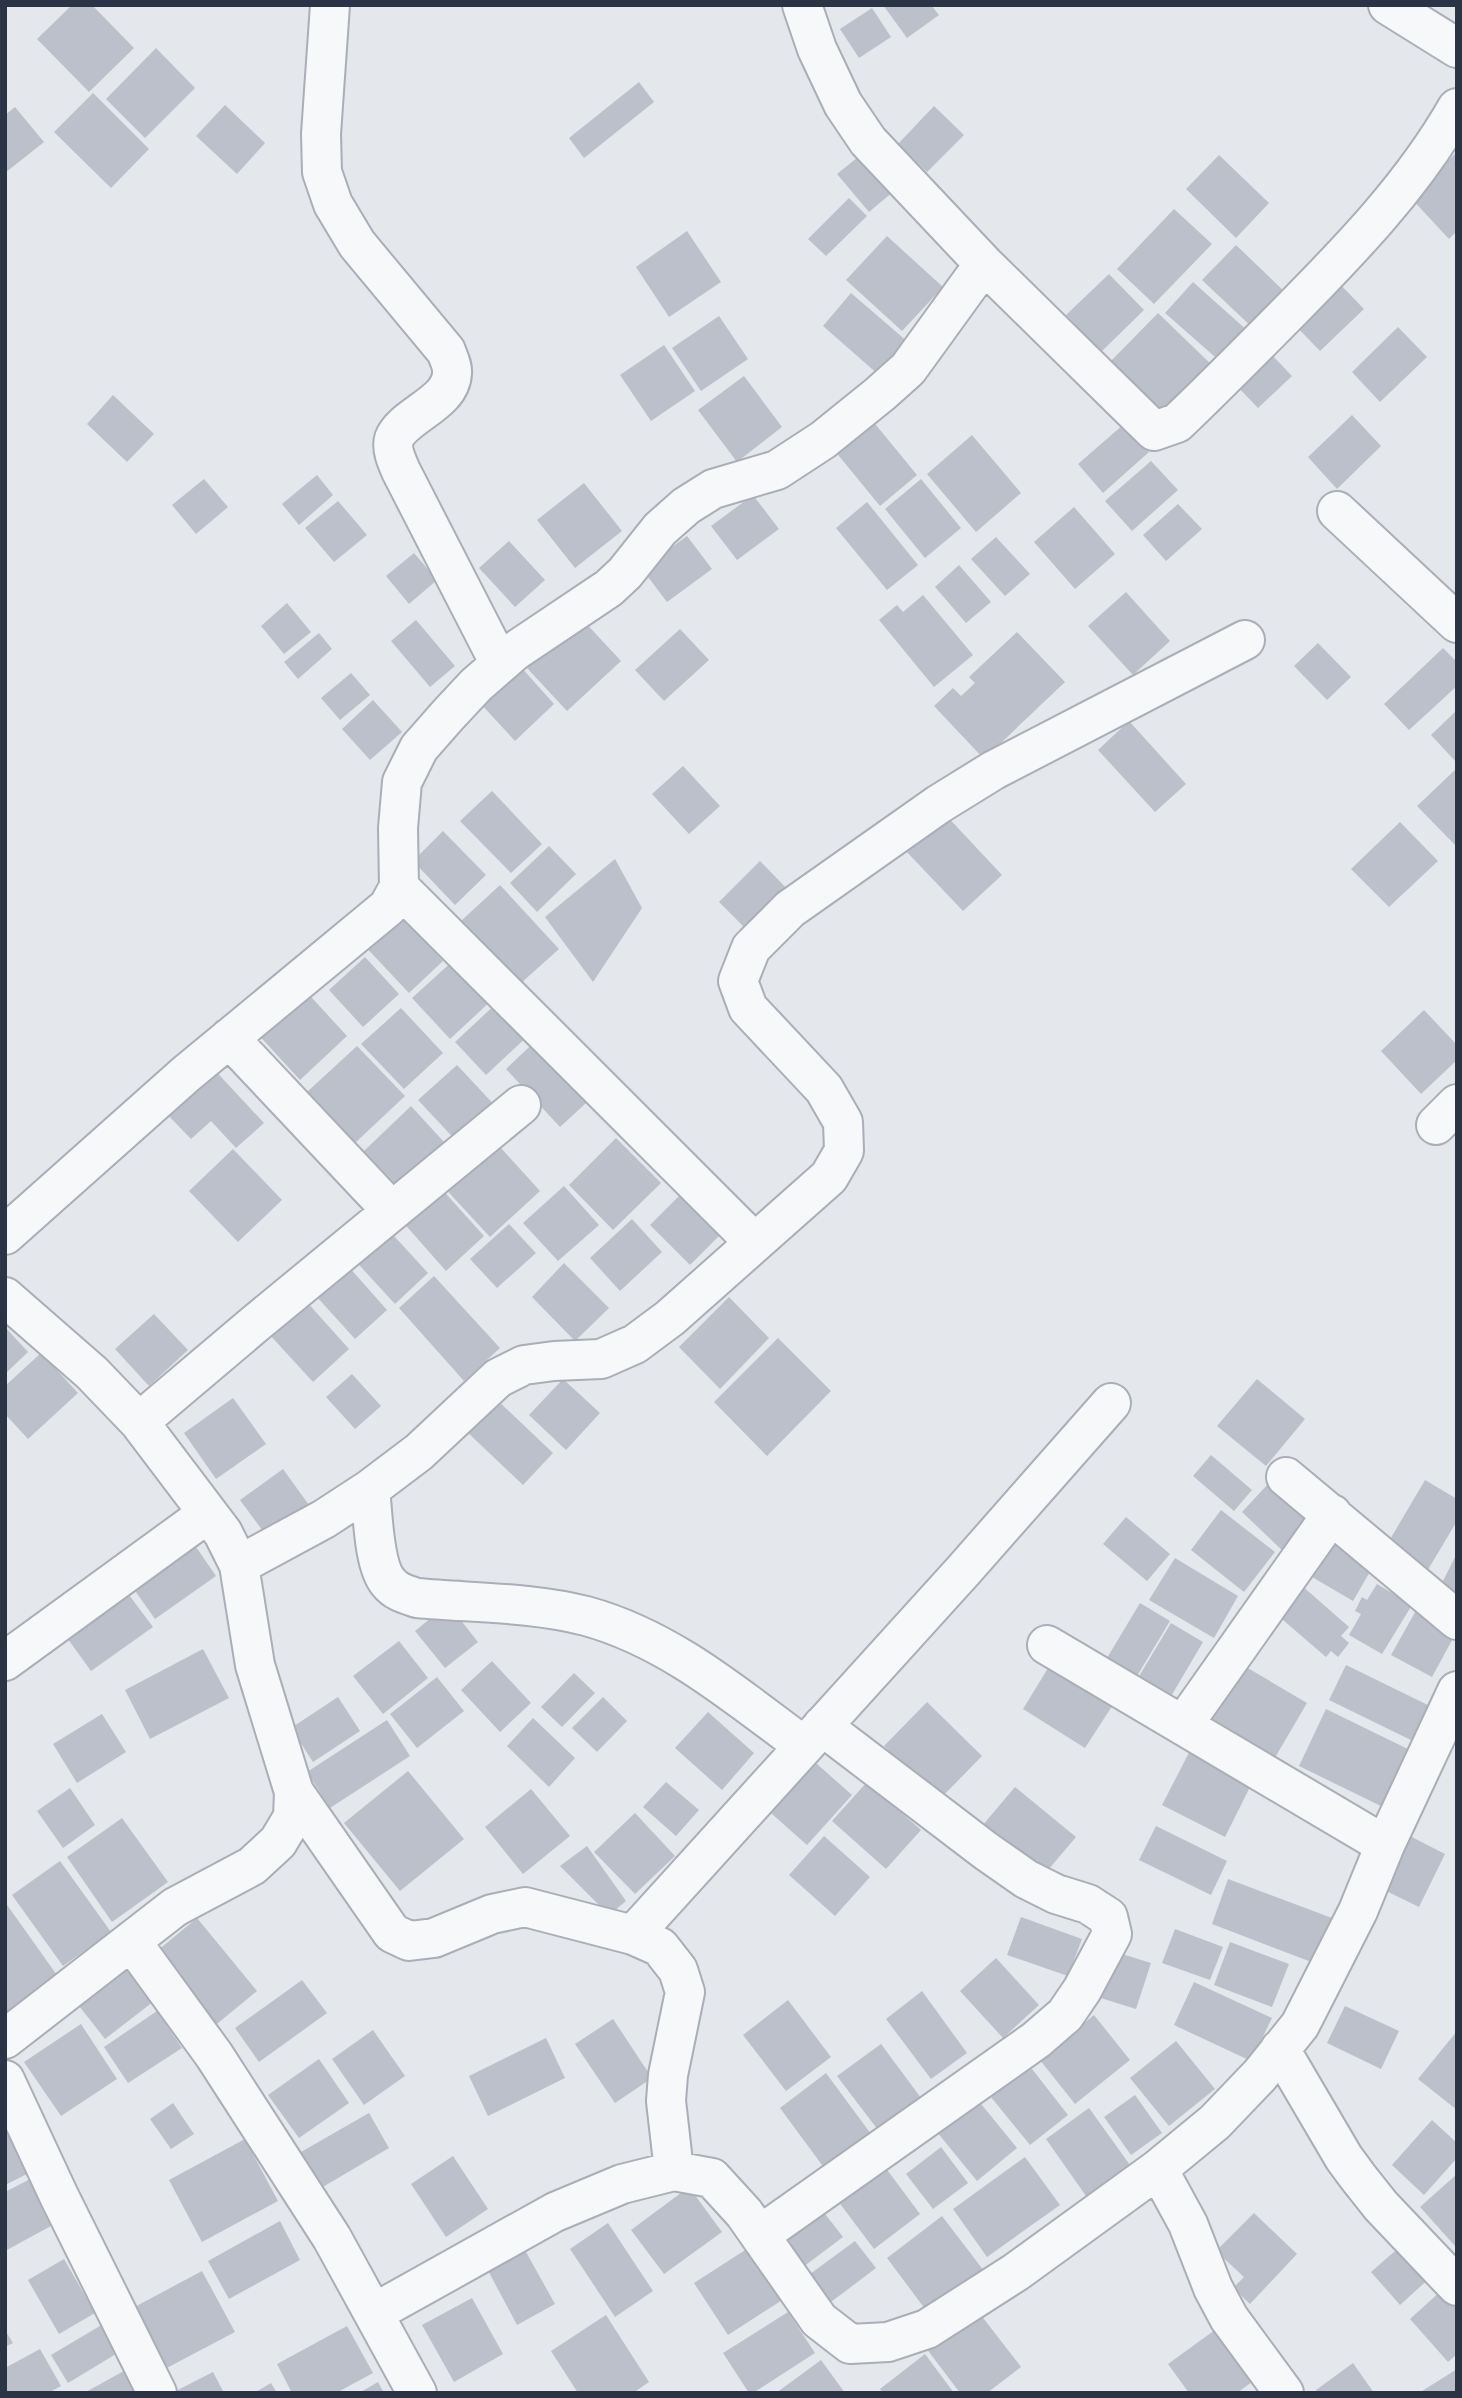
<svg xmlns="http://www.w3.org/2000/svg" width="1462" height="2398" font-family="'DM Sans',sans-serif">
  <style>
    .building { fill: #bbc0ca }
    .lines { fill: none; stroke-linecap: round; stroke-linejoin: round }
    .street-casing { stroke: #a9aeb7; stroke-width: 42 }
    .street { stroke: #f7f8fa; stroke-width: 38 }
  </style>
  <rect width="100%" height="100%" fill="#e4e7ec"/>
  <!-- building -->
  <path class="building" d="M72,5H92L134,48L89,92L37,39Z
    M883,5H931L939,15L907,38Z
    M872,8L891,37L859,58L840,29Z
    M156,48L195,88L145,138L106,99Z
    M639,82L654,102L584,158L569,138Z
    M93,93L149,149L111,188L54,132Z
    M225,105L265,143L237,174L196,136Z
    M934,106L964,135L927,172L898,144Z
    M15,107L44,142L5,173V115Z
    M863,153L894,191L869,212L837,174Z
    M1455,154L1457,156V231L1449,239L1410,197Z
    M1219,155L1269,203L1236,238L1186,189Z
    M849,198L867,216L826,256L808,239Z
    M1174,209L1212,244L1154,304L1117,269Z
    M687,231L721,282L669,317L636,267Z
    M887,236L943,287L902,331L846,280Z
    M1236,245L1288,295L1254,329L1202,280Z
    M1109,274L1144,310L1101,352L1066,315Z
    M1337,281L1364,309L1320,351L1293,323Z
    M1193,282L1249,332L1222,363L1165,313Z
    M851,293L909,343L880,376L823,326Z
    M1158,313L1215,368L1166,418L1109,363Z
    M719,316L748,359L701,391L672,348Z
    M1398,327L1427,357L1380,402L1352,372Z
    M664,345L695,391L651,421L620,375Z
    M1270,353L1292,376L1258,408L1236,385Z
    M744,376L782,427L737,462L698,410Z
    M113,395L154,434L127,462L87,424Z
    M867,414L917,475L880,506L830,445Z
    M1352,415L1381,446L1337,489L1308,457Z
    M1124,424L1149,452L1103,493L1078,464Z
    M972,435L1021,493L976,532L927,474Z
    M1151,461L1178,490L1132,531L1105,501Z
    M317,475L333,495L299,525L282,504Z
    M204,479L228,507L196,534L172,505Z
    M921,479L961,528L925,558L885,509Z
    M584,483L622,531L575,568L537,520Z
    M753,495L779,529L737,560L711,526Z
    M338,501L367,535L334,562L305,528Z
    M867,502L918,565L887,590L836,528Z
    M1178,504L1202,529L1166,561L1143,535Z
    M1074,507L1115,554L1075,589L1034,542Z
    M687,536L712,569L667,602L642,569Z
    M996,537L1030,574L1005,596L971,559Z
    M509,541L545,580L515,607L479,568Z
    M414,553L437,580L409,604L386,576Z
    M959,565L991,602L966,623L935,587Z
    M1126,592L1170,641L1133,675L1088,626Z
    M923,595L973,655L934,687L879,620L897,605L903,612Z
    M287,603L311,632L284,654L261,626Z
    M581,618L621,661L567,711L527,668Z
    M416,620L455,666L430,687L391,641Z
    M680,629L709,660L664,701L635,670Z
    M1017,632L1065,682L984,759L934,706L953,688L961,696L975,683L969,677Z
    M319,633L332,649L298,679L284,662Z
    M1318,643L1351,677L1327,700L1294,666Z
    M1443,648L1457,662V686L1409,730L1384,704Z
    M520,666L554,704L515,741L480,703Z
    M351,673L370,695L340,720L321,698Z
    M373,700L402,732L370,760L342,729Z
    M1457,710V763L1431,735Z
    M1129,721L1186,784L1155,812L1098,750Z
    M683,766L720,806L689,834L652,794Z
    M1457,768V847L1417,806Z
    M492,791L542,844L511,873L460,821Z
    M943,812L1002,875L963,911L904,849Z
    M1400,822L1438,861L1389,907L1351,869Z
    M443,831L486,875L455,905L413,861Z
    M549,846L576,874L537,912L510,883Z
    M615,859L642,908L593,982L545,917Z
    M760,861L792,894L751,934L719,902Z
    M500,885L559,949L520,984L461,921Z
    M396,910L443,961L409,993L361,942Z
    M365,957L399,994L363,1027L329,990Z
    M456,958L493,999L450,1039L412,998Z
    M302,987L347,1036L300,1080L255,1031Z
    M500,1000L531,1033L486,1075L455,1042Z
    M401,1008L443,1053L404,1089L361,1044Z
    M1424,1010L1457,1045V1060L1421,1094L1381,1051Z
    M543,1034L598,1092L560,1127L506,1069Z
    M357,1046L405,1096L355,1143L307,1092Z
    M210,1065L264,1123L236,1148L211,1121L191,1139L163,1110Z
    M457,1065L500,1111L462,1147L418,1100Z
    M411,1106L454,1153L407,1196L364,1151Z
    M491,1137L540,1191L490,1237L440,1183Z
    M616,1138L661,1183L613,1230L569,1185Z
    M233,1149L282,1200L238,1242L189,1191Z
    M439,1186L484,1236L446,1271L401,1220Z
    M564,1186L599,1225L558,1261L523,1223Z
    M679,1196L719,1236L690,1265L650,1225Z
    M632,1219L662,1252L620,1291L590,1258Z
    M509,1224L536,1253L497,1288L470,1259Z
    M384,1225L428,1273L395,1304L350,1255Z
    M564,1263L609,1308L575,1341L532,1297Z
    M348,1266L387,1310L355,1339L316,1296Z
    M434,1276L500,1348L464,1381L399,1308Z
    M729,1297L769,1338L720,1389L679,1347Z
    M306,1301L349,1349L313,1382L269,1334Z
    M154,1314L188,1350L149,1386L115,1349Z
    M5,1327L28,1352L5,1374Z
    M778,1338L831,1391L767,1456L714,1402Z
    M41,1353L78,1393L28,1439L5,1414V1386Z
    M352,1374L381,1406L355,1429L326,1397Z
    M563,1379L600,1413L566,1450L529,1415Z
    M1257,1379L1305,1419L1266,1466L1217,1426Z
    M493,1396L553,1453L523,1485L463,1428Z
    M233,1398L266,1444L216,1479L184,1433Z
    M1211,1455L1252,1490L1234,1511L1193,1476Z
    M283,1469L314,1512L271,1542L240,1500Z
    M1425,1480L1457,1499V1521L1426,1573L1385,1548Z
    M1269,1483L1310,1522L1283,1551L1242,1512Z
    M1221,1510L1275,1552L1244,1592L1191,1550Z
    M1126,1517L1170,1554L1147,1581L1103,1544Z
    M1330,1537L1375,1563L1353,1601L1307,1574Z
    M192,1541L216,1576L155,1619L131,1585Z
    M1457,1553V1603L1437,1593Z
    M1175,1558L1238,1596L1214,1638L1149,1600Z
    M1377,1584L1412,1605L1382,1654L1349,1635L1361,1614L1355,1611L1362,1597L1367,1600Z
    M1301,1585L1349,1627L1341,1636L1349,1643L1338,1657L1331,1651L1326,1657L1276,1614Z
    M126,1591L153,1627L91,1671L65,1635Z
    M1140,1603L1170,1621L1134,1681L1104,1663Z
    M448,1604L478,1642L445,1668L415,1631Z
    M1418,1607L1457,1631L1432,1677L1391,1655Z
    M1171,1623L1203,1642L1170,1698L1138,1678Z
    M399,1641L428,1678L383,1714L353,1676Z
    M203,1649L229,1698L150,1739L125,1690Z
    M1053,1660L1116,1700L1085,1748L1023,1709Z
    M492,1661L531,1703L500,1732L461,1690Z
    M1241,1664L1307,1703L1273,1761L1207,1722Z
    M1346,1665L1434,1708L1417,1743L1329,1700Z
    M574,1673L595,1693L562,1727L541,1707Z
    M437,1677L464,1711L417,1748L390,1714Z
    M338,1697L360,1731L313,1762L291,1728Z
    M603,1697L627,1721L597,1752L572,1728Z
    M927,1702L982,1756L939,1800L884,1746Z
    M1326,1709L1416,1753L1389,1810L1299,1766Z
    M708,1712L754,1753L722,1790L675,1748Z
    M102,1714L126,1752L77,1783L53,1744Z
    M533,1718L575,1758L549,1787L507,1746Z
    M387,1720L410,1756L330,1808L307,1772Z
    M1194,1743L1256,1775L1225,1837L1162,1805Z
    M808,1756L852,1795L807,1845L763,1806Z
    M408,1771L464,1839L400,1891L344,1823Z
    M666,1782L699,1810L676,1836L643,1807Z
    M867,1782L921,1830L886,1869L832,1821Z
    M1015,1787L1076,1837L1042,1877L982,1826Z
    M70,1788L95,1825L63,1848L37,1811Z
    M531,1789L570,1836L523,1874L485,1827Z
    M635,1813L675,1856L635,1894L594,1852Z
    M122,1818L168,1882L112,1922L67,1857Z
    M1156,1826L1227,1861L1211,1895L1139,1860Z
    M1406,1834L1445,1854L1419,1907L1380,1888Z
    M824,1836L870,1877L835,1916L789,1875Z
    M587,1846L626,1901L609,1915L560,1866Z
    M60,1861L111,1932L63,1966L12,1895Z
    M1228,1879L1340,1921L1322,1966L1212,1924Z
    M5,1902L59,1978L7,2015L5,2012Z
    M1021,1917L1082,1939L1068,1976L1007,1955Z
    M197,1918L257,1991L212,2028L151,1956Z
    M1175,1929L1223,1947L1210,1980L1162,1963Z
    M1230,1942L1289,1964L1272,2007L1214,1985Z
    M1106,1949L1151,1963L1136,2009L1091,1995Z
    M996,1958L1039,2005L1003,2038L960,1991Z
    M129,1961L158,1998L105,2039L76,2002Z
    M302,1980L327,2013L259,2062L235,2028Z
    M1194,1982L1272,2018L1251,2061L1174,2025Z
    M922,1991L967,2053L931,2079L886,2019Z
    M788,2000L831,2057L786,2091L743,2035Z
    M1345,2006L1399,2031L1381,2069L1327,2043Z
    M157,2011L182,2048L128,2083L104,2047Z
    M1094,2015L1130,2060L1075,2104L1040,2060Z
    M613,2019L652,2078L615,2103L575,2044Z
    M81,2024L117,2079L61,2116L24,2062Z
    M373,2030L405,2076L364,2105L332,2059Z
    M1457,2031V2110L1418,2079Z
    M546,2038L565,2078L488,2116L469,2076Z
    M1176,2041L1215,2089L1169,2126L1130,2078Z
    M881,2044L921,2098L878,2130L837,2076Z
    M319,2059L349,2103L299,2138L268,2095Z
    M1025,2060L1068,2115L1030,2145L986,2091Z
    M826,2073L871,2134L825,2169L780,2108Z
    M1135,2095L1162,2133L1131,2155L1104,2117Z
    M977,2099L1017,2148L977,2181L937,2132Z
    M173,2103L194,2134L171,2149L150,2119Z
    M1089,2108L1130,2165L1086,2196L1046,2139Z
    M369,2113L389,2148L321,2188L301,2152Z
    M5,2120L31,2172L5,2185Z
    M1432,2120L1457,2143V2158L1424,2195L1392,2165Z
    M245,2139L278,2201L202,2242L169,2180Z
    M941,2147L968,2183L933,2209L906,2174Z
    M453,2156L488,2209L446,2237L411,2184Z
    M1025,2157L1060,2205L987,2257L953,2209Z
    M882,2163L920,2214L874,2249L835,2197Z
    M1457,2174V2244L1455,2246L1420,2207Z
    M38,2175L62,2220L5,2251V2192Z
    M689,2187L722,2232L664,2274L631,2230Z
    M818,2205L843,2237L799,2270L775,2237Z
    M1254,2213L1297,2254L1250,2304L1233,2288L1244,2277L1216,2251Z
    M942,2216L984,2271L928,2313L887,2258Z
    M280,2221L300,2260L229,2299L208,2261Z
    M608,2223L653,2291L615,2317L570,2249Z
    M855,2241L876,2268L827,2305L806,2277Z
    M521,2243L555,2304L517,2325L484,2263Z
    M1403,2244L1432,2276L1400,2305L1371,2272Z
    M753,2245L787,2297L728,2335L694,2283Z
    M64,2259L95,2313L59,2334L28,2280Z
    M202,2271L235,2332L161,2371L129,2310Z
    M1442,2290L1457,2307V2354L1448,2362L1410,2319Z
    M472,2298L503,2354L454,2382L422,2325Z
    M977,2310L1021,2367L987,2393H960L926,2348Z
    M788,2312L815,2353L753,2393H749L723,2353Z
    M606,2315L649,2382L633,2393H578L551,2351Z
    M110,2320L126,2348L68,2383L51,2355Z
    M347,2326L373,2373L336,2393H292L277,2364Z
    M1219,2327L1256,2379L1237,2393H1189L1168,2364Z
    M5,2330L13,2343L5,2347Z
    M40,2349L61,2386L48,2393H5V2368Z
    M925,2354L954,2393H883L880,2389Z
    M821,2360L845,2393H776Z
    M1353,2363L1374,2393H1318L1316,2390Z
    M131,2367L144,2393H84Z
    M1457,2369V2393H1419Z
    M213,2372L224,2393H172Z
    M378,2382L384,2393H359Z
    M271,2383L277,2393H254Z"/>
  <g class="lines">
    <defs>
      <path id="street" d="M330,5L321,134L322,172L333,204L357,244L446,351C448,357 453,366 452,373C451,404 403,415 394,439C391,449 397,462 401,471L500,664
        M802,5L817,49L843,104L868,141L984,264L1154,431L1177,423C1216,386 1253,348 1291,310C1352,248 1413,185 1457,108
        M1388,5L1457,48
        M1337,511L1457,623
        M399,887L754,1242
        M229,1038L392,1211
        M1436,1125L1457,1104
        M5,1235L186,1074L388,907L399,887L398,828L402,782L419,748L448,715L476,685L515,651L609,588L625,573L660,529L686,506L713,489L777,470L823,440L880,394L908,369L984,264
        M5,1297L92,1373L139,1422L223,1533L239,1565L255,1665L294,1792L293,1817L278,1842L252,1866L175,1907L5,2039
        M139,1422L256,1323L521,1105
        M1286,1477L1457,1620
        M370,1489C373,1512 373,1564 388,1582C396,1592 405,1594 417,1598C472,1603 532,1602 586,1616C670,1639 736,1696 804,1746
        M239,1565L324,1519L370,1489L419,1452L498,1378L524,1365L554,1361L601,1359L635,1344L670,1318L829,1177L844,1151L843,1122L824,1089L748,1008L738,981L751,948L790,909L939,804L994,770L1245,640
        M1047,1645L1385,1845
        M5,1661L207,1514
        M1183,1725L1332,1514
        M294,1792L392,1933L409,1941L434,1938L492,1914L525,1907L633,1935L660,1947L678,1970L685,1992L668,2075L666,2101L674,2171
        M633,1935L963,1571L1111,1403
        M131,1941L214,2055L332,2238L417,2393
        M1280,2049L1344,2158L1358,2177L1381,2206L1457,2286
        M5,2080L59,2196L157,2393
        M1158,2169L1188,2224L1213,2288L1229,2318L1284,2393
        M760,2235L1036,2040L1065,2015L1082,1990L1112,1934L1108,1917L1088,1904L1056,1894L1026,1879L986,1851L822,1726
        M374,2313L555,2212L622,2184L674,2171L712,2178L744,2213L819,2320L850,2344L888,2342L927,2329L1016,2272L1158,2169L1215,2122L1260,2075L1300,2025L1358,1911L1385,1845L1457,1691"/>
    </defs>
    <!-- street casing -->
    <use href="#street" class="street-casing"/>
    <!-- street -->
    <use href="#street" class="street"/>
  </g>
  <!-- border -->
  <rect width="1462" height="2398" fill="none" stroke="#2b3445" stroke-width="14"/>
</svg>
